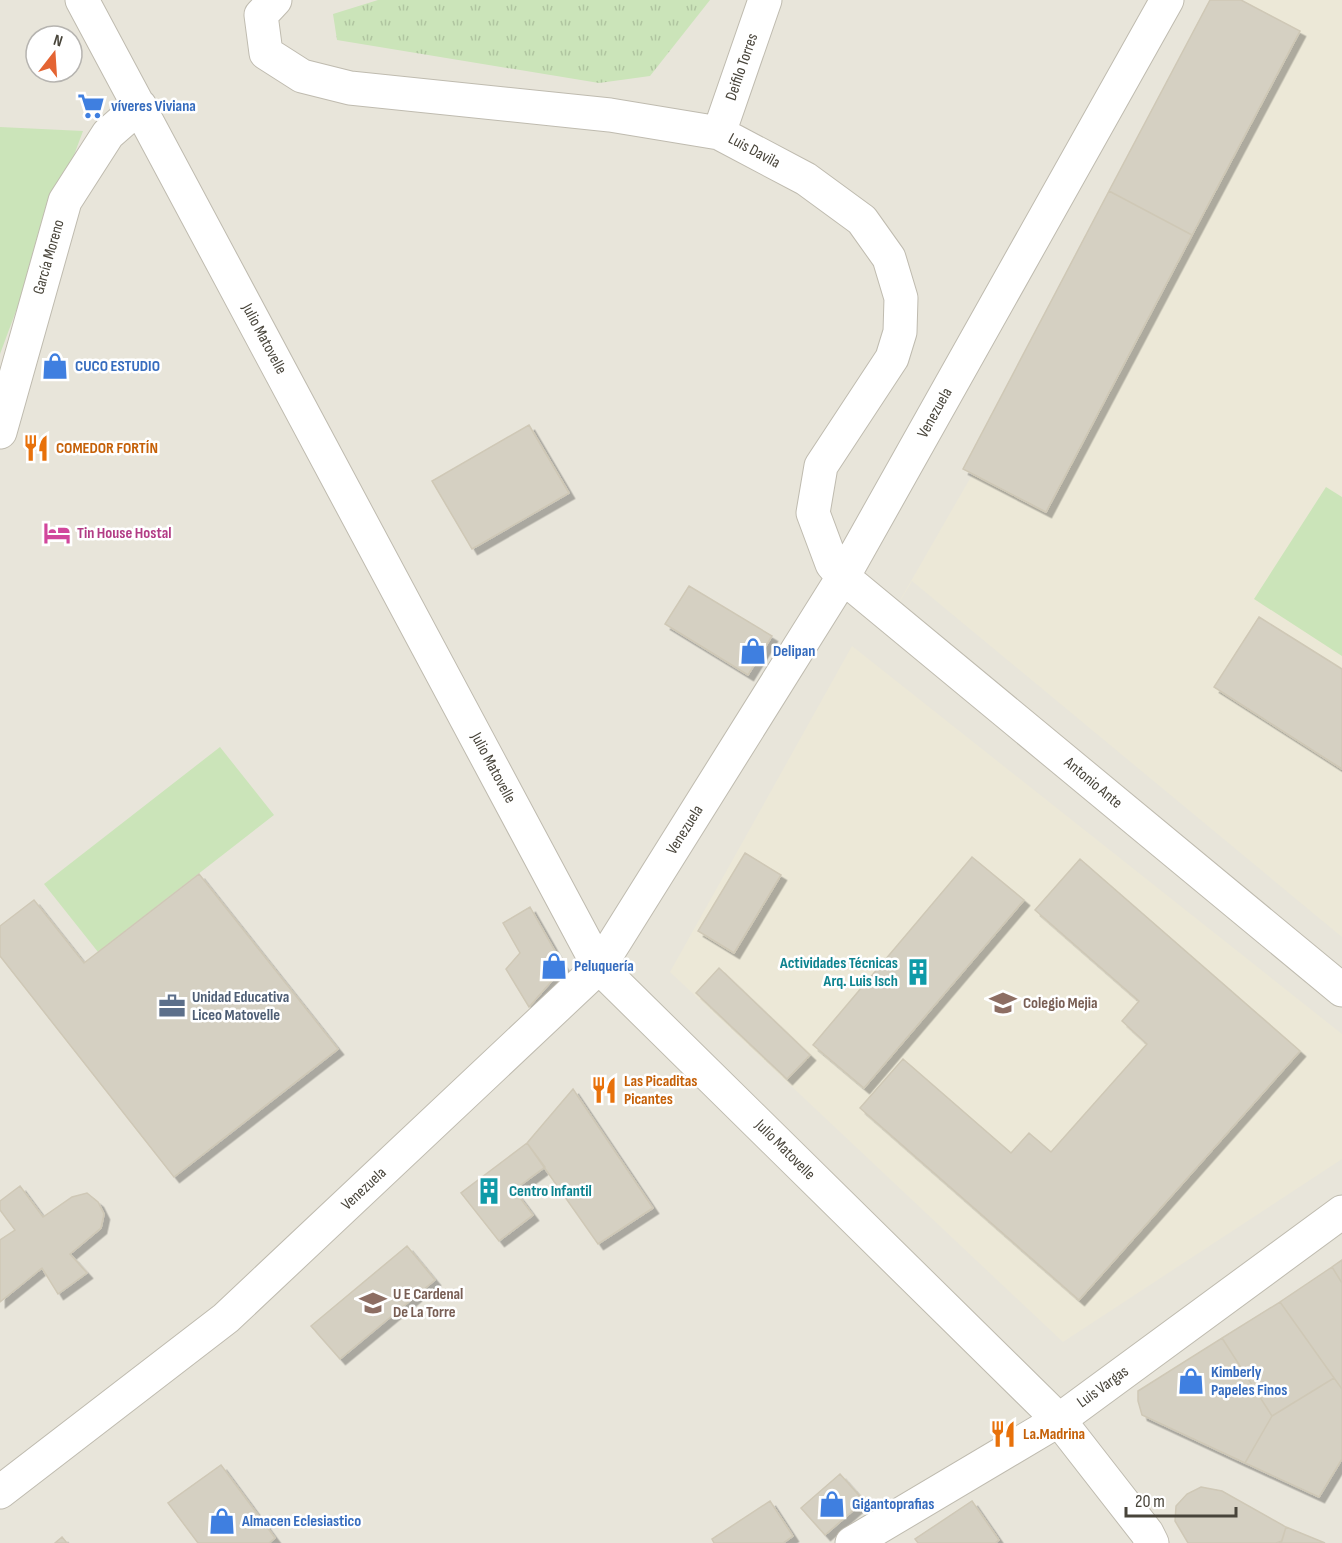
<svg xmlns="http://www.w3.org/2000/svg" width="1342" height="1543" font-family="'Sofia Sans Condensed',sans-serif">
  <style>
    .residential { fill: #e8e5da; fill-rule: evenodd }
    .education { fill: #ece8d7 }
    .grass { fill: url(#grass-tufts) }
    .green { fill: #cbe4b9 }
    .building { fill: #d5d0c2; stroke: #cfc8b6; stroke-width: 1.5; filter: url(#shadow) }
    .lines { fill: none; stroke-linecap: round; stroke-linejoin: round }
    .minor-casing { stroke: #bfbbaf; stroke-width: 35 }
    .minor { stroke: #fff; stroke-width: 33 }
    .labels { text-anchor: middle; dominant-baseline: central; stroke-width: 5; stroke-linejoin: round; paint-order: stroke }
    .street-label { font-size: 16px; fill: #48443a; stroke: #fff }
    .shop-label { font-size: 16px; font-weight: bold; fill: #366cbe; stroke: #fff; text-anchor: start }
    .food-label { font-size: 16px; font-weight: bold; fill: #c56008; stroke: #fff; text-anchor: start }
    .hotel-label { font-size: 16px; font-weight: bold; fill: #b23c85; stroke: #fff; text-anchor: start }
    .culture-label { font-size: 16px; font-weight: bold; fill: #0d838f; stroke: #fff; text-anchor: end }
    .service-label { font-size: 16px; font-weight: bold; fill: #4e5e75; stroke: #fff; text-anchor: start }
    .education-label { font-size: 16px; font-weight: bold; fill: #785e54; stroke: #fff; text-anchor: start }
  </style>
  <defs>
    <pattern id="grass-tufts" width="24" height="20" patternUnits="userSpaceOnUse" patternTransform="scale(1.5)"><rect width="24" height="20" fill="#cbe4b9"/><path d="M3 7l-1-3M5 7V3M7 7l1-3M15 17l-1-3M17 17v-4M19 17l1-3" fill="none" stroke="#b0c5a0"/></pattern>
    <filter id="shadow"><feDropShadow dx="5.5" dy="5.5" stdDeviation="0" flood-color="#0004"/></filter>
  </defs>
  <rect width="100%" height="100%" fill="#f4f3ec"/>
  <!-- residential -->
  <path class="residential" d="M0,0H1342V1543H0ZM36,36H72V72H36Z"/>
  <!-- education -->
  <path class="education" d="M1245,0H1342V937L912,581L876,642Z
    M852,646L1342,1034V1159L1063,1342L670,972Z"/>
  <!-- grass -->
  <path class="grass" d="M378,0H710L650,76L599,83L337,40L333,14Z"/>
  <!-- green -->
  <path class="green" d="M0,127L83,131L0,354Z
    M1326,487L1342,497V656L1254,599Z
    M220,747L274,815L98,952L44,884Z"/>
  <!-- building -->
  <path class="building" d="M1210,0H1241L1300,31L1192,235L1109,191Z
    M1109,191L1192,235L1046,512L963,469Z
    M529,425L569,493L472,549L432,481Z
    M689,586L772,636L748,675L665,624Z
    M1259,617L1342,669V769L1214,687Z
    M745,853L781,875L734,953L698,931Z
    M972,857L1024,900L864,1088L813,1045Z
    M1080,859L1300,1051L1079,1300L860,1108L903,1059L1011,1153L1029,1133L1051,1152L1147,1044L1122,1021L1139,1001L1035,910Z
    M199,874L338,1049L174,1177L0,956V926L34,900L84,963Z
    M530,907L564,967L529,1007L506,969L520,953L503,923Z
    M719,968L810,1055L787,1079L696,993Z
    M573,1089L653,1208L598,1244L527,1143Z
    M527,1143L545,1167L514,1190L533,1215L499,1241L461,1193Z
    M20,1186L43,1217L72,1197L87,1193L98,1202L104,1214L101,1228L70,1254L87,1273L58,1294L42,1268L0,1302V1240L15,1230L0,1210V1201Z
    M407,1246L435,1280L340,1359L311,1326Z
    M1342,1260V1283L1332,1267Z
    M1332,1267L1342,1283V1389L1280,1302Z
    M1280,1302L1334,1378L1272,1416L1222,1338Z
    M1222,1338L1272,1416L1245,1463L1142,1415L1138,1401V1391Z
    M1334,1378L1342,1389V1459L1319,1497L1245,1463L1272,1416Z
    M221,1465L275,1538L269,1543H198L168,1503Z
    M840,1474L864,1501L825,1535L801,1508Z
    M1201,1487L1222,1491L1286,1527L1282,1541L1276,1543H1188L1175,1521L1176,1506L1187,1494Z
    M770,1501L793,1536L783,1543H714L712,1539Z
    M972,1501L999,1540L995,1543H918L915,1539Z
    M1286,1527L1325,1543H1281Z
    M62,1537L67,1543H55Z"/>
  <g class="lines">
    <defs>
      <path id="minor" d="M82,0L599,967L1059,1420L1147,1533L1152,1543
        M275,0L261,15L266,53L302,76L350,88L610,115L719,133L806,179L862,220L889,258L901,298L900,332L892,358L821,466L813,513L832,564L843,577L1342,990
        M719,133L765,0
        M0,432L65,201L108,134L140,106
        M0,1492L226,1318L599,967L843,577L1167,0
        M852,1543L1059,1420L1342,1212"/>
    </defs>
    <!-- minor casing -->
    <use href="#minor" class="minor-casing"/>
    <!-- minor -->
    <use href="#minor" class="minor"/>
  </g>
  <!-- icons -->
  <defs>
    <symbol id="supermarket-bare" viewBox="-9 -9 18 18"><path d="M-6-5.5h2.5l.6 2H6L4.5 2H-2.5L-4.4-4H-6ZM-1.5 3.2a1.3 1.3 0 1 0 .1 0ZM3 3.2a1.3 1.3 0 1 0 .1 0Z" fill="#3f7fe0" stroke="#fff" stroke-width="2.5" paint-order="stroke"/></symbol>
    <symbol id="shop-bare" viewBox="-9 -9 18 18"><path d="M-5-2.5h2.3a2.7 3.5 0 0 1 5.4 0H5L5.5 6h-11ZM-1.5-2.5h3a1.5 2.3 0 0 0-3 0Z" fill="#3f7fe0" stroke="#fff" stroke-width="2.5" paint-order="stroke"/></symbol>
    <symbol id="restaurant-bare" viewBox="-9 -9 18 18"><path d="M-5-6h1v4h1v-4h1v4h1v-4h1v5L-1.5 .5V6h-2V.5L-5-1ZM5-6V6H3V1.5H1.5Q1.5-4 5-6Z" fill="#e8710a" stroke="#fff" stroke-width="2.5" paint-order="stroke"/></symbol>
    <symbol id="hotel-bare" viewBox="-9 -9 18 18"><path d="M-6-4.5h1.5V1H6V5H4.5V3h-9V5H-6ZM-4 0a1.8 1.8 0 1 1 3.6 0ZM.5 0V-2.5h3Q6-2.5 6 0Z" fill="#d1479c" stroke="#fff" stroke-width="2.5" paint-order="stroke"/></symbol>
    <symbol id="building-bare" viewBox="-9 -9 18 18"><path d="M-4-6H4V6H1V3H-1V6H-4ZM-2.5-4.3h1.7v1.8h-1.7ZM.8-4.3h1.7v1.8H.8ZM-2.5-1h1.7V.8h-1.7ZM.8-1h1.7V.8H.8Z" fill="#0f9aa8" stroke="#fff" stroke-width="2.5" paint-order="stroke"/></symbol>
    <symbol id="university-bare" viewBox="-9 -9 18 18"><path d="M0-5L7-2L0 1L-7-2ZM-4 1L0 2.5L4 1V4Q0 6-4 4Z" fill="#8d6e63" stroke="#fff" stroke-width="2.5" paint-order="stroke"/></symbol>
    <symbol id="office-bare" viewBox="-9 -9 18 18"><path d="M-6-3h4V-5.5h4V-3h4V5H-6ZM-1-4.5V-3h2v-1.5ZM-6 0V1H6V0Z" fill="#5c6f8a" stroke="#fff" stroke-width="2.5" paint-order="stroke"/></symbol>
  </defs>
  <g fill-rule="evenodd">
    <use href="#supermarket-bare" x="72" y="87" width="38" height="38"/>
    <use href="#shop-bare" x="36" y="347" width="38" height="38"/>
    <use href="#restaurant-bare" x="17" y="429" width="38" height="38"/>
    <use href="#hotel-bare" x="38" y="514" width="38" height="38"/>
    <use href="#shop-bare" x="734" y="632" width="38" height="38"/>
    <use href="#shop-bare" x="535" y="947" width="38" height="38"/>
    <use href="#building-bare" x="899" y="953" width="38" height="38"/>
    <use href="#university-bare" x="984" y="984" width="38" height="38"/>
    <use href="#office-bare" x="153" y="987" width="38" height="38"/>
    <use href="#restaurant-bare" x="585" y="1071" width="38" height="38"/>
    <use href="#building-bare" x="470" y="1172" width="38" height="38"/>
    <use href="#university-bare" x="354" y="1284" width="38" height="38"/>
    <use href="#shop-bare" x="1172" y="1362" width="38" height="38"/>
    <use href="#restaurant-bare" x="984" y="1415" width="38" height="38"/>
    <use href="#shop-bare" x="813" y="1485" width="38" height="38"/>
    <use href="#shop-bare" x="203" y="1502" width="38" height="38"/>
  </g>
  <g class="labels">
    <!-- street labels -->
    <g class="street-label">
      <text transform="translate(742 67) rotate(-71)">Deifilo Torres</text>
      <text transform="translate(754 151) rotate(28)">Luis Davila</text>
      <text transform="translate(49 257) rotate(-74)">García Moreno</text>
      <text transform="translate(264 339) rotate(62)">Julio Matovelle</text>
      <text transform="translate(935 413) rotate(-61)">Venezuela</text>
      <text transform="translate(493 768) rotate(62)">Julio Matovelle</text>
      <text transform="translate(1093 783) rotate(40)">Antonio Ante</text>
      <text transform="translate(685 830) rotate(-58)">Venezuela</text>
      <text transform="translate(785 1150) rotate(45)">Julio Matovelle</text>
      <text transform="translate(364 1189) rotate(-43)">Venezuela</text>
      <text transform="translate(1103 1387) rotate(-36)">Luis Vargas</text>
    </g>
    <!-- shop labels -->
    <g class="shop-label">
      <text x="111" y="106">víveres Viviana</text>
      <text x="75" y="366">CUCO ESTUDIO</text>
      <text x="773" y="651">Delipan</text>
      <text x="574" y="966">Peluquería</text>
      <text x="1211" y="1372">Kimberly<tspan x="1211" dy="18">Papeles Finos</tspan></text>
      <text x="852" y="1504">Gigantoprafias</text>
      <text x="242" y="1521">Almacen Eclesiastico</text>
    </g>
    <!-- food labels -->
    <g class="food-label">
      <text x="56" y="448">COMEDOR FORTÍN</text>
      <text x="624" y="1081">Las Picaditas<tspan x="624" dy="18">Picantes</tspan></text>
      <text x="1023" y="1434">La.Madrina</text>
    </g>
    <!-- hotel labels -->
    <g class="hotel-label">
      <text x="77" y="533">Tin House Hostal</text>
    </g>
    <!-- culture labels -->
    <g class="culture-label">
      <text x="898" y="963">Actividades Técnicas<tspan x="898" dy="18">Arq. Luis Isch</tspan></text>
      <text x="509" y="1191" text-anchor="start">Centro Infantil</text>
    </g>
    <!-- service labels -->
    <g class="service-label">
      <text x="192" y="997">Unidad Educativa<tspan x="192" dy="18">Liceo Matovelle</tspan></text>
    </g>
    <!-- education labels -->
    <g class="education-label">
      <text x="1023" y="1003">Colegio Mejia</text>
      <text x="393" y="1294">U E Cardenal<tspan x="393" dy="18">De La Torre</tspan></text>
    </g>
  </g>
  <!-- north arrow -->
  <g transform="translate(54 54) rotate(17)"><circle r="28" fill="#ffffff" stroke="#b6b4b0" stroke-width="1.5"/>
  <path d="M0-4.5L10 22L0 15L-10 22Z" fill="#e46433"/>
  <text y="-9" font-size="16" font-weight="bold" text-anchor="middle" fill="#48443a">N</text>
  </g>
  <!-- scale -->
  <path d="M1126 1507v9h110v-9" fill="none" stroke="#48443a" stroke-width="3"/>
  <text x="1135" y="1507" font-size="18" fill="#48443a" stroke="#ffffff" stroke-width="4.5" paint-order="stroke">20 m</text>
</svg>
